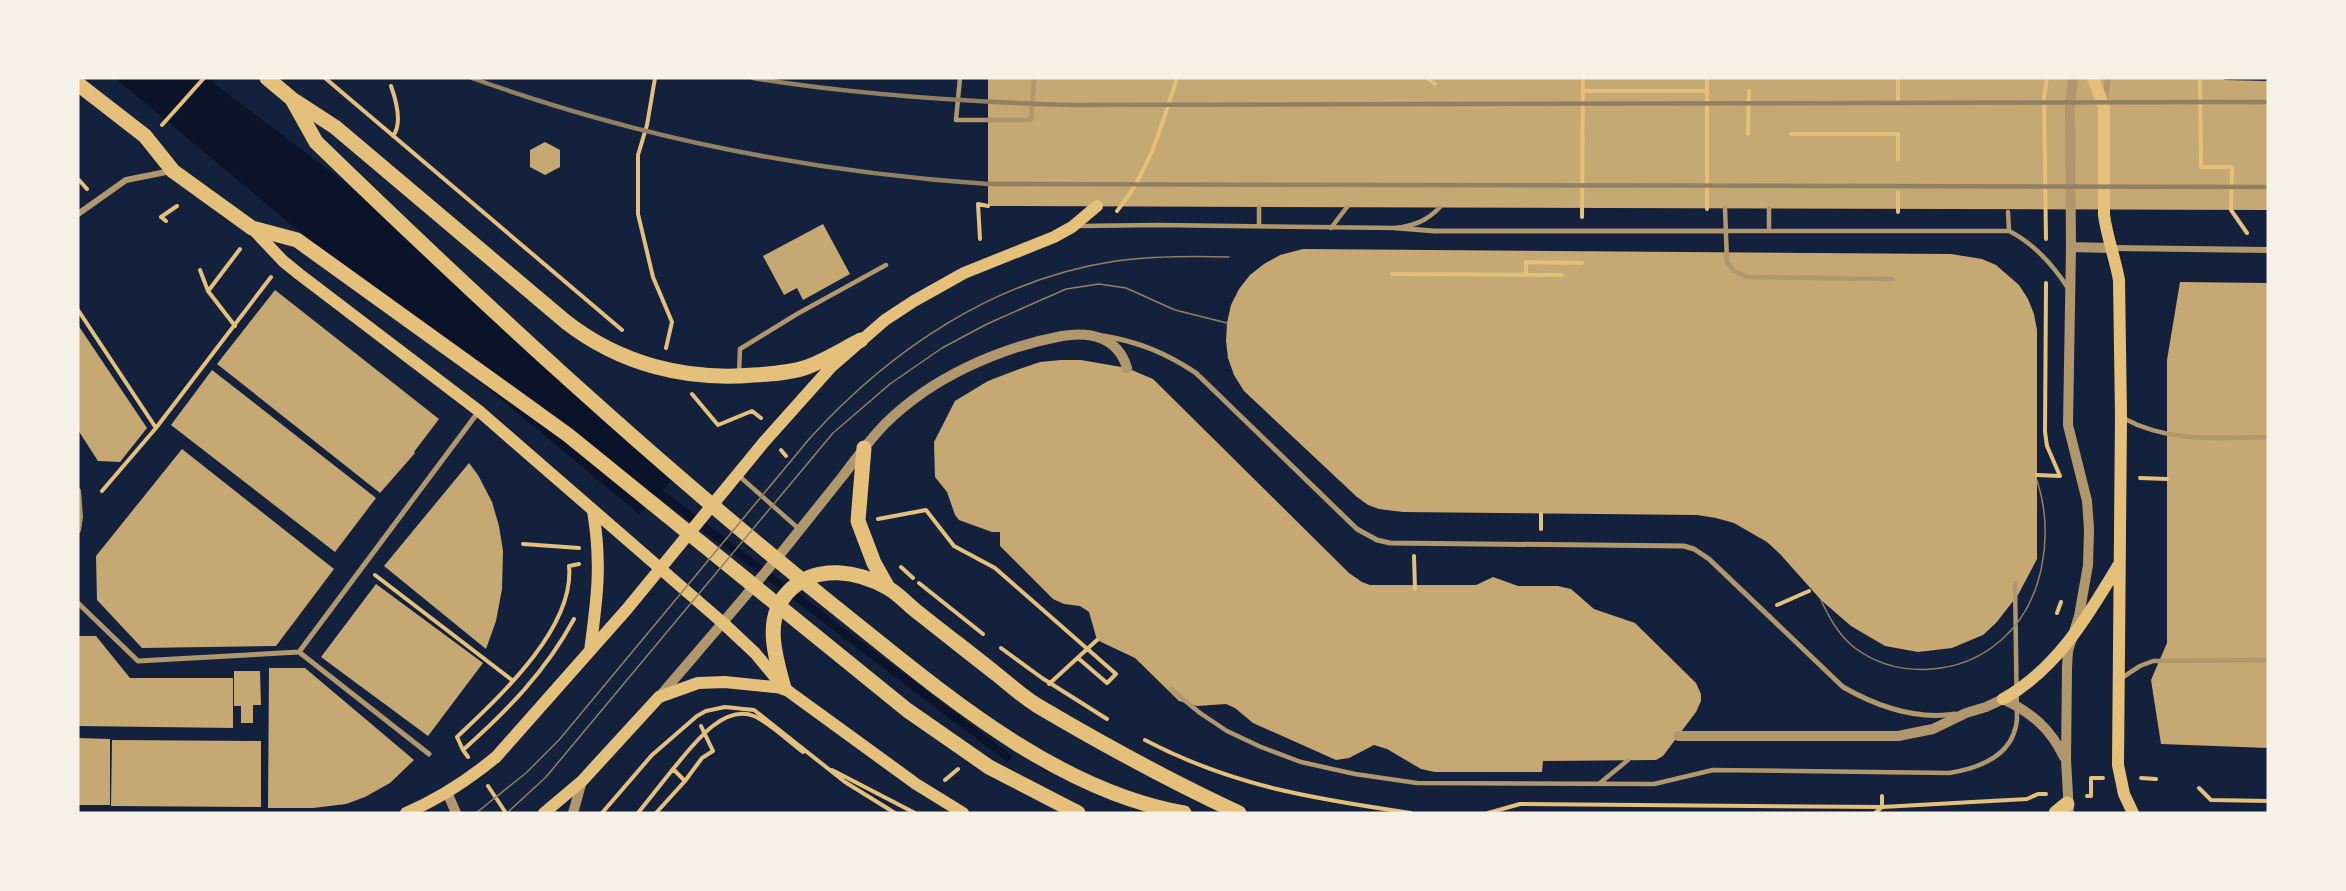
<svg xmlns="http://www.w3.org/2000/svg" width="2346" height="891" font-family="'Varela Round',sans-serif">
  <style>
    .water { fill: #0b132b }
    .lines { fill: none; stroke-linecap: round; stroke-linejoin: round }
    .stream { stroke: #0b132b; stroke-width: 8 }
    .building { fill: #c6a872 }
    .path { stroke: #e5c07b; stroke-width: 4 }
    .service { stroke: #b1986c; stroke-width: 4.5 }
    .pedestrian { stroke: #b1986c; stroke-width: 5 }
    .minor { stroke: #b1986c; stroke-width: 6 }
    .tertiary { stroke: #b1986c; stroke-width: 10 }
    .secondary { stroke: #e5c07b; stroke-width: 12 }
    .primary { stroke: #e5c07b; stroke-width: 15 }
    .tram { stroke: #918062; stroke-width: 1.5 }
    .rail { stroke: #918062; stroke-width: 4.5 }
  </style>
  <rect width="100%" height="100%" fill="#14213d"/>
  <!-- water -->
  <path class="water" d="M115,78H207L347,184L680,472L639,514Z"/>
  <g class="lines">
    <!-- stream -->
    <path class="stream" d="M653,488L1007,757"/>
  </g>
  <!-- building -->
  <path class="building" d="M988,78H2223L2225,80L2268,81V210L988,206Z
    M545,142L560,150V167L545,175L530,167V150Z
    M823,224L850,274L803,300L797,288L784,295L763,256Z
    M1303,249L1951,254L1982,259L1996,265L2019,285L2028,299L2034,314L2037,330V559L2018,595L1996,623L1983,635L1952,648L1918,652L1885,646L1851,626L1821,600L1780,554L1767,542L1734,523L1716,518L1697,515L1403,512L1379,509L1368,505L1357,497L1244,391L1234,375L1228,358L1226,341L1227,323L1231,305L1239,289L1250,275L1264,264L1280,255Z
    M2180,282L2268,283V748L2161,744L2151,680L2167,643V360Z
    M275,290L439,419L414,452L415,453L380,493L217,364Z
    M78,325L147,428L120,462L98,461L78,430Z
    M1061,360H1081L1127,368L1153,379L1349,573L1362,582L1370,585H1476L1493,577L1518,586H1558L1571,589L1594,609L1635,623L1696,683L1701,694V701L1696,712L1663,756L1656,760L1543,761L1542,772H1435L1421,769L1387,749L1374,745L1349,758L1336,760L1253,723L1235,708L1226,704L1197,706L1179,701L1135,658L1097,640L1089,612L1080,606L1064,604L1053,599L1000,546V532H992L959,520L955,515L947,492L935,477L934,442L955,401L988,381L1014,371L1040,362Z
    M212,370L376,498L335,552L171,425Z
    M182,449L334,569L276,646L142,648L97,600L96,556Z
    M469,463L478,475L492,502L499,526L503,551L502,589L496,621L486,649L384,566Z
    M376,584L483,663L428,736L321,657Z
    M78,636H96L130,678H233V728L78,726Z
    M269,668H305L414,760L390,783L365,797L346,804L313,808H268Z
    M234,671H260L261,705H253V723H241V706H234Z
    M78,738L110,739V805H78Z
    M112,740L261,741V807L111,806Z"/>
  <g class="lines">
    <!-- path -->
    <path class="path" d="M325,78L622,330
      M655,78L647,125L638,155V214L653,277L672,322L666,348
      M1427,78L1435,84
      M1707,78V209
      M1898,78V102
      M2200,78L2201,167H2232L2231,210L2247,233
      M391,86C396,100 403,123 393,136
      M1583,91H1707
      M1534,104H1583
      M162,125L204,78
      M1748,134L1749,91
      M1791,134H1898V159
      M79,180L87,189
      M1898,193V212
      M1117,211C1149,172 1162,125 1177,78
      M1582,217L1583,78
      M166,221L161,217L177,206
      M980,239L978,204L988,206
      M2046,239L2044,97L2047,78
      M200,270L208,291L235,326
      M1392,274L1562,275
      M1526,274V262L1582,263
      M2046,283L2045,432L2047,446L2060,476
      M209,290L240,249
      M78,310L156,428L271,277
      M692,394L718,425L752,411L761,418
      M781,450L786,456
      M2037,475L2060,476
      M2140,478L2167,479
      M102,491L156,428
      M1541,514V529
      M878,519L926,510L954,546L995,568L1116,674L1107,683L1078,658
      M523,544L579,548
      M1414,556L1415,589
      M901,567L913,578
      M375,575L512,680
      M919,583L983,634
      M1777,605L1809,591
      M2057,613L2061,602
      M1001,648L1042,678L1107,719
      M1049,684L1097,640
      M1145,740C1232,786 1315,799 1411,813
      M463,750L457,737C499,697 575,628 569,566L579,564
      M468,757L463,750C507,711 546,671 574,619
      M673,769C691,748 722,703 754,716C768,722 790,742 803,752
      M832,770L915,813
      M2141,778L2156,779
      M945,780L958,769
      M685,781L702,758L713,751L701,726
      M488,786L506,813
      M2199,788L2211,800L2268,801
      M2087,796H2091V778H2103
      M602,813L652,755L697,716L706,711L725,707L754,710L845,782L895,813
      M638,813L673,769L685,781L656,813
      M1488,813L1520,804L1882,807L2027,799L2038,794H2046
      M1875,813L1882,807V796"/>
    <!-- service -->
    <path class="service" d="M960,78L956,120H1031L1034,78
      M1259,207V226
      M1725,208L1727,262L1733,270L1747,277L1893,279
      M1769,208V231
      M2008,212L2009,231
      M1078,226L1158,225L1397,228C1415,225 1427,221 1440,207
      M1331,228L1347,207
      M1726,231H2009C2033,243 2053,265 2068,288
      M739,373L740,349L797,314L886,265
      M2123,418C2169,443 2217,438 2268,437
      M738,475L799,529
      M2120,679L2140,666L2153,661L2268,660
      M1171,689L1200,713L1227,731L1261,747L1301,762L1355,774L1417,783L1654,784L1713,770L1949,773C1981,768 2014,755 2017,719L2015,583
      M1600,783L1628,760"/>
    <!-- pedestrian -->
    <path class="pedestrian" d="M1397,228L1434,231H1726
      M1104,336C1139,342 1166,353 1196,373L1357,529L1377,540L1390,543L1684,546L1694,549L1709,559L1843,687C1878,707 1915,720 1955,714
      M78,603L138,661L299,652L429,754
      M299,652L479,411"/>
    <!-- minor -->
    <path class="minor" d="M2105,101L2108,78
      M78,214L126,180L171,171
      M2112,248L2268,250
      M78,491L80,517L78,530"/>
    <!-- tertiary -->
    <path class="tertiary" d="M2071,247L2111,248
      M659,697C700,649 742,601 782,552C802,527 822,502 842,477C856,459 869,440 885,424C931,378 998,348 1062,336C1090,331 1118,337 1127,368
      M1678,736H1898L1933,729L1966,713L1986,707L2003,699C2032,713 2050,728 2064,757
      M447,792L456,813
      M573,813L582,781
      M2069,813L2066,760L2067,668L2068,651L2079,616L2088,565L2089,529L2087,501L2068,425L2071,247L2070,107L2073,78"/>
    <!-- secondary -->
    <path class="secondary" d="M2093,78L2104,107V215C2107,237 2115,258 2119,280L2121,416L2118,765L2124,794L2133,813
      M252,228L283,261L299,274L479,411L723,623L755,653L784,688L916,784L963,813
      M590,651C597,599 602,564 593,511
      M2003,699C2057,669 2088,616 2119,564
      M406,813C439,799 468,780 496,757L627,609L764,442L831,367L885,320L914,301L964,273L1054,237L1072,227L1097,206
      M544,813L582,781L659,697L698,683L725,682L784,688"/>
    <!-- primary -->
    <path class="primary" d="M267,78L292,99L316,142C482,303 653,461 834,606C936,687 1052,790 1184,813
      M78,84L145,136L173,171L252,228L297,240L568,435L907,710L989,767L1078,813
      M295,101L335,127L566,322C620,364 686,381 754,375C771,374 788,373 804,368C823,362 843,349 861,340
      M864,448L858,521L874,563L888,588
      M784,688C775,656 762,616 791,589C818,564 858,571 888,588C899,594 909,606 920,614C945,634 970,653 995,673C1009,684 1023,697 1038,706C1104,745 1170,781 1239,813
      M2056,813L2067,804"/>
    <!-- tram -->
    <path class="tram" d="M1821,600C1829,618 1839,636 1855,648C1898,680 1961,675 2000,641C2045,603 2054,533 2037,480
      M476,813L526,773L559,740L810,438C891,349 995,279 1116,261C1153,256 1191,256 1229,257
      M507,813L546,777L833,433L890,384L942,348L987,324L1066,289L1099,284L1126,288L1175,310L1227,323"/>
    <!-- rail -->
    <path class="rail" d="M472,78C638,138 811,172 988,184L2268,187
      M753,78C859,95 967,102 1074,105L2268,102"/>
  </g>
  <!-- border -->
  <rect width="2346" height="891" fill="none" stroke="#f6f1e7" stroke-width="159"/>
</svg>
